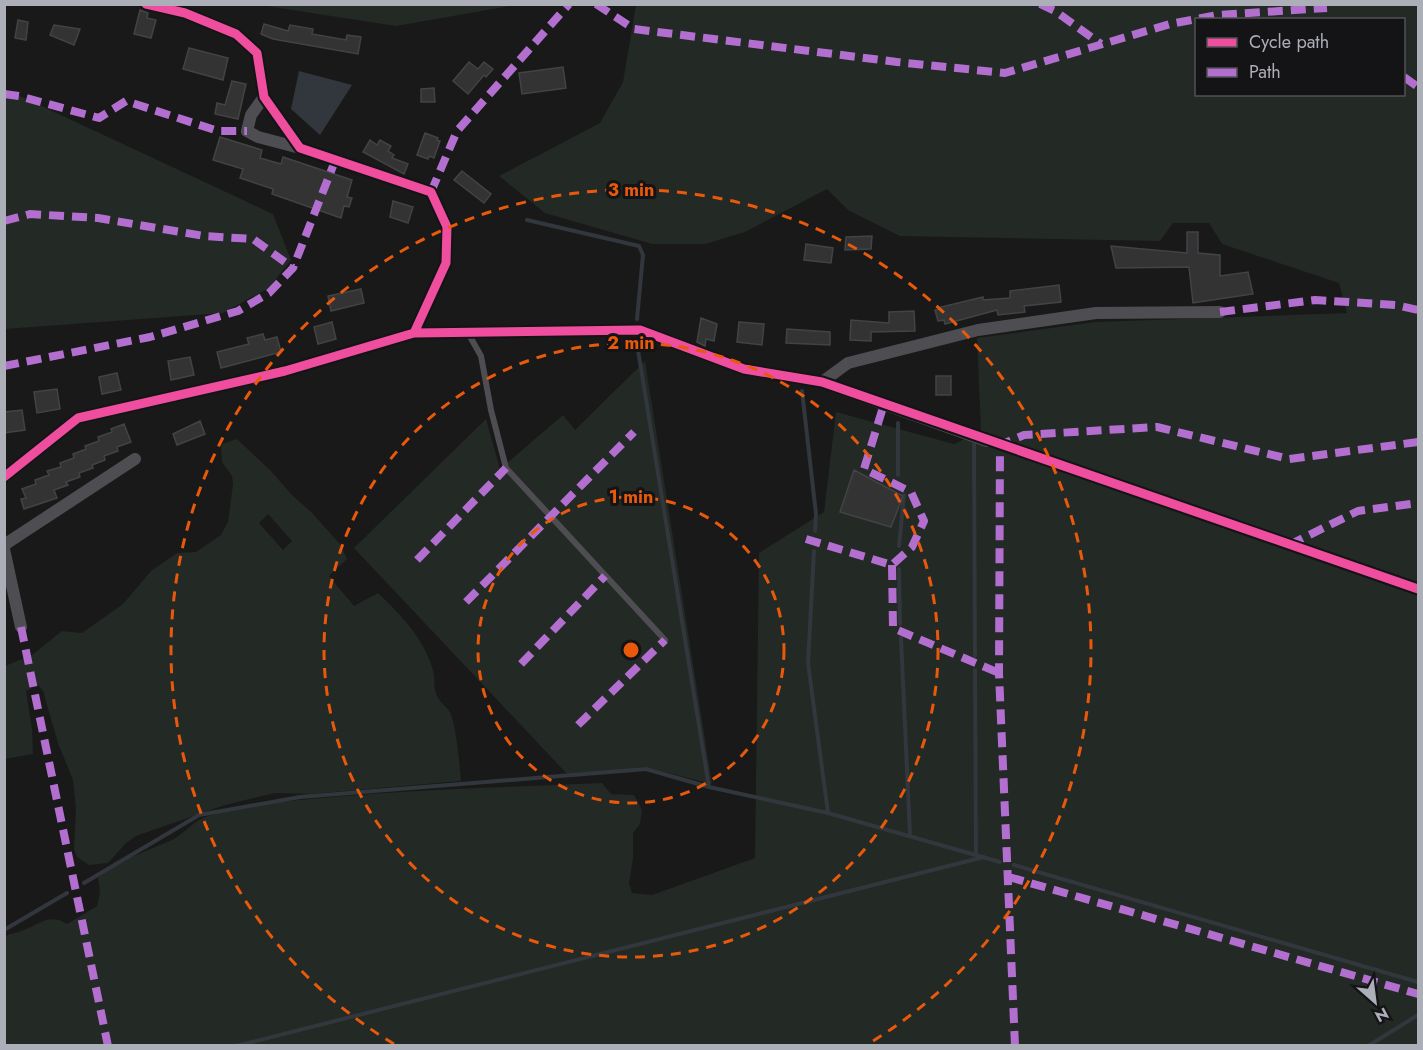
<svg xmlns="http://www.w3.org/2000/svg" width="1423" height="1050" font-family="Jost,sans-serif">
  <style>
    .green { fill: #232924; fill-rule: evenodd }
    .water { fill: #32363d }
    .lines { fill: none; stroke-linecap: round; stroke-linejoin: round }
    .stream { stroke: #32363d; stroke-width: 4 }
    .building { fill: #333334; stroke: #424345; stroke-width: 1.5 }
    .lane { stroke: #4e4e52; stroke-width: 6 }
    .street { stroke: #4e4e52; stroke-width: 12 }
    .quiet { stroke: #b36fd0; stroke-width: 8; stroke-dasharray: 15 8; stroke-linecap: butt }
    .cycleway-casing { stroke: #141315; stroke-width: 13 }
    .cycleway { stroke: #ef4d9e; stroke-width: 9 }
    .ring { fill: none; stroke: #e8590c; stroke-width: 3; stroke-dasharray: 10 8 }
    .centre { fill: #e8590c; stroke: #141315; stroke-width: 3 }
    .ring-label { font-size: 18px; text-anchor: middle; font-weight: bold; fill: #e8590c; stroke: #141315; stroke-width: 6; stroke-linejoin: round; paint-order: stroke }
  </style>
  <rect width="100%" height="100%" fill="#191919"/>
  <!-- green -->
  <path class="green" d="M260,5H515L396,26Z
    M636,5H1418V1045L5,1046V936C11,933 18,933 24,930C40,924 50,913 67,924L97,906L100,893L98,877L111,866L174,839C186,832 194,820 208,816C248,803 292,801 334,797C423,789 513,787 602,783L611,794L634,795L642,810L640,824L633,833V859L629,883L632,893L652,895L755,858L759,553L824,512L836,412L954,444L981,431L977,338L1095,322L1347,313L1339,283L1222,244L1209,223H1173L1160,241L900,236L848,210L827,189L745,232L705,244H652L545,213L499,176L600,123L623,82ZM1196,20H1404V94H1196ZM854,470L903,496L840,512Z
    M5,89L273,214L291,260L269,288L223,313L5,329Z
    M645,361L712,784L645,767L568,775L354,548L486,419L500,469L563,415L575,430Z
    M237,439L271,471L292,495L312,513L340,544L347,559L329,576L354,606L378,593C401,615 422,636 432,667C436,678 432,687 438,698C441,703 447,707 450,712C456,725 460,765 461,781L310,794L275,793L225,805L136,836L126,843L108,863L89,865L77,857L74,849L76,808L73,780L58,743L43,691L38,685L26,691L32,729L33,754L5,759V666L32,655L62,631L82,633L123,604L151,571L177,553L196,552L221,535L228,522L233,484L232,476L222,462L221,444ZM268,514L292,541L283,550L259,523Z"/>
  <!-- water -->
  <path class="water" d="M299,71L352,85L320,135L291,109Z"/>
  <g class="lines">
    <!-- stream -->
    <path class="stream" d="M527,220L639,246L643,255L637,319
      M637,344L709,787L828,813L1000,862
      M802,391L816,514L815,531
      M898,423V475
      M974,444L975,656
      M899,546L904,495
      M814,551L808,663L828,813
      M899,569L900,624
      M901,638L910,835
      M975,670L976,855
      M1014,865L1418,982
      M84,883L199,815L300,797L646,769L709,787
      M4,930L67,893
      M236,1046L984,857
      M1368,1046L1418,1015"/>
  </g>
  <!-- building -->
  <path class="building" d="M140,10L148,13L147,18L156,20L151,38L134,34Z
    M18,20L28,22L26,40L15,38Z
    M264,24L288,31L290,25L313,29L312,34L346,40L347,35L361,37L358,54L273,39L261,34Z
    M54,25L80,29L74,45L50,35Z
    M189,48L228,58L223,80L183,69Z
    M469,62L478,69L484,62L493,69L486,77L484,75L468,94L453,81Z
    M563,67L566,88L522,94L519,73Z
    M232,81L246,84L238,119L215,114L217,103L225,105Z
    M434,88L435,102H421V89Z
    M425,133L438,138L437,140L440,141L434,158L429,156L428,159L417,155Z
    M220,137L262,150L260,158L281,164L283,157L352,180L347,197L352,198L349,207L344,206L341,218L272,194L273,189L240,178L243,169L213,160Z
    M370,140L377,145L380,140L391,146L388,151L394,155L392,158L408,164L404,174L363,152Z
    M462,171L491,194L484,203L454,180Z
    M393,201L413,207L408,223L390,217Z
    M1187,232H1198V253L1220,255V276L1248,272L1253,294L1193,303L1189,267L1116,268L1111,246L1187,253Z
    M872,236L871,249L845,250L846,237Z
    M806,244L833,248L831,263L804,260Z
    M1059,285L1061,302L1024,306L1025,312L998,315L997,310L945,324L944,320L938,321L935,310L941,309V307L983,297V300L1010,298V291Z
    M361,289L364,303L331,311L328,296Z
    M914,311L915,331L871,332V341L850,340L851,320L889,323V312Z
    M701,318L717,324L714,341L706,339L705,346L697,342Z
    M332,322L336,339L318,344L314,327Z
    M739,322L764,324L762,345L737,342Z
    M787,329L830,332V345L786,343Z
    M263,334L265,340L277,337L281,352L221,368L217,352L249,344L247,338Z
    M190,357L194,375L171,380L168,361Z
    M117,373L121,390L102,394L99,377Z
    M936,376H951V395H936Z
    M57,389L60,409L37,413L34,392Z
    M22,410L25,430L4,433V412Z
    M200,421L205,434L177,445L173,434Z
    M124,424L131,442L117,447L118,451L104,456L105,460L92,465L93,468L79,473L80,477L66,482L68,485L54,490L57,498L24,509L21,499L26,498L22,489L36,484L35,480L49,475L47,471L61,467L60,463L74,458L73,454L86,449L85,446L99,441L98,437L112,432L111,429Z
    M854,470L903,496L891,527L840,512Z"/>
  <g class="lines">
    <!-- lane -->
    <path class="lane" d="M468,333L481,356L491,410L506,468L665,640"/>
    <!-- street -->
    <path class="street" d="M146,4L185,13L236,34L257,53L264,97L300,148L431,192L447,227L446,263L414,333
      M264,97L251,115L247,131L258,137L300,148
      M822,382L848,363L978,330L1096,313L1220,312
      M4,477L78,418L285,371L414,333L640,330L744,369L822,382L987,441
      M4,545L135,459
      M4,549L21,627"/>
    <!-- quiet -->
    <path class="quiet" d="M596,4L634,29L897,62L1005,73L1170,24L1218,15L1327,8
      M1040,4L1055,11L1101,44
      M1404,77L1418,87
      M4,94L19,96L99,118L126,101L218,131H247
      M431,192L457,131L569,4
      M4,221L30,214L98,218L204,236L253,239L293,268
      M1220,312L1315,300L1396,305L1418,310
      M4,366L150,337L238,311L269,293L293,268L335,161
      M806,539L892,565L912,547L924,521L911,492L864,469L884,404
      M1289,545L1358,511L1418,503
      M417,560L506,468
      M892,565L893,628L999,673
      M466,602L634,432
      M21,627L108,1046
      M521,664L605,576
      M578,725L665,640
      M1009,877L1418,994
      M1015,1046L999,673L1000,445L1024,435L1157,427L1289,459L1418,442"/>
    <defs>
      <path id="cycleway" d="M146,4L185,13L236,34L257,53L264,97L300,148L431,192L447,227L446,263L414,333
        M4,477L78,418L285,371L414,333L640,330L744,369L822,382L1418,589"/>
    </defs>
    <!-- cycleway casing -->
    <use href="#cycleway" class="cycleway-casing"/>
    <!-- cycleway -->
    <use href="#cycleway" class="cycleway"/>
  </g>
  <!-- distance rings -->
  <g class="ring">
    <circle cx="631" cy="650" r="153"/>
    <circle cx="631" cy="650" r="307"/>
    <path d="M394 1044A460 460 0 1 1 868 1044"/>
  </g>
  <circle cx="631" cy="650" r="9" class="centre"/>
  <g class="ring-label">
    <text x="631" y="196">3 min</text>
    <text x="631" y="349">2 min</text>
    <text x="631" y="503">1 min</text>
  </g>
  <!-- border -->
  <rect width="1423" height="1050" fill="none" stroke="#acaeb8" stroke-width="12"/>
  <!-- legend -->
  <rect x="1195" y="18" width="210" height="78" fill="#141315" stroke="#515156" stroke-width="1.5"/>
  <rect x="1207" y="38" width="30" height="9" fill="#ef4d9e" stroke="#515156" stroke-width="1.5"/>
  <text x="1249" y="48" font-size="18" fill="#acaeb8">Cycle path</text>
  <rect x="1207" y="68" width="30" height="9" fill="#b36fd0" stroke="#515156" stroke-width="1.5"/>
  <text x="1249" y="78" font-size="18" fill="#acaeb8">Path</text>
  <!-- north arrow -->
  <g transform="translate(1375 1002) rotate(152)" stroke="#141315" stroke-width="4.5" paint-order="stroke">
  <path d="M0-4.5L10 22L0 15L-10 22Z" fill="#acaeb8"/>
  <text y="-9" font-size="16" font-weight="bold" text-anchor="middle" fill="#acaeb8">N</text>
  </g>
</svg>
